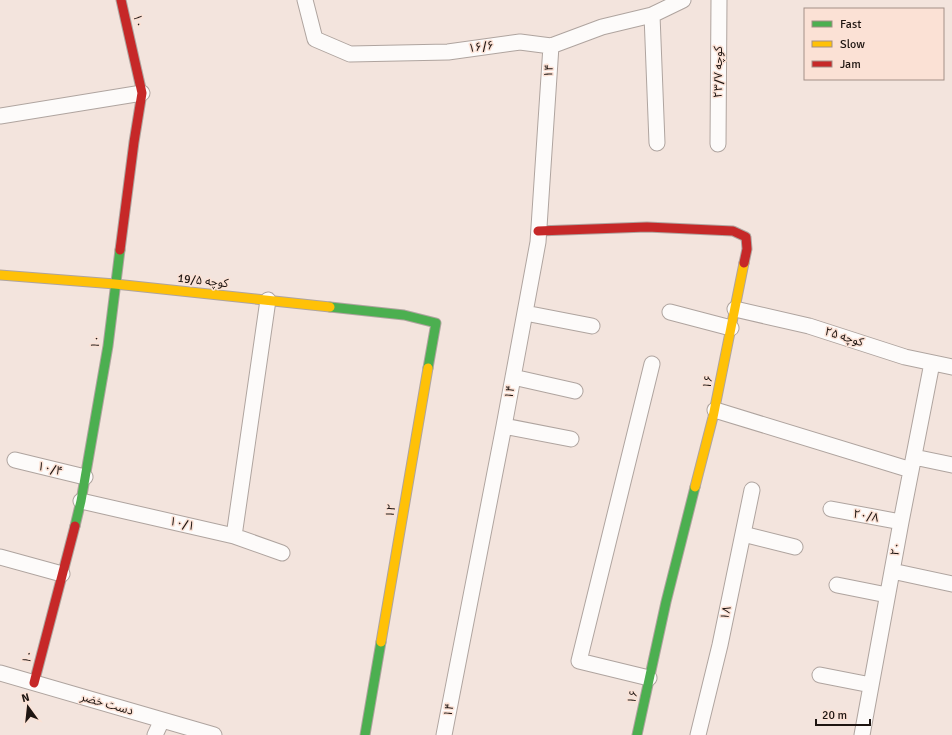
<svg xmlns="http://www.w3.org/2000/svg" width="952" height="735" font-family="Signika,'Noto Sans Arabic',sans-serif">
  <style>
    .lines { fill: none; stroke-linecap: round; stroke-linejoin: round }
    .street-casing { stroke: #afa49f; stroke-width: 17 }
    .fast-casing { stroke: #afa49f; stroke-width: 11 }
    .slow-casing { stroke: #afa49f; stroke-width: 11 }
    .jam-casing { stroke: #afa49f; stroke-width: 11 }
    .street { stroke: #fdfbfa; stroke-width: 15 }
    .fast { stroke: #4caf50; stroke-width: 9 }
    .slow { stroke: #ffc107; stroke-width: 9 }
    .jam { stroke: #c62828; stroke-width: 9 }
    .labels { text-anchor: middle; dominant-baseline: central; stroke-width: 3; stroke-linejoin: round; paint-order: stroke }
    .street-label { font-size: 12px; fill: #1e1511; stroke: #fbe1d5 }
  </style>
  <rect width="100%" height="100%" fill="#f3e4dd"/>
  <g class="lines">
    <defs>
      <path id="street" d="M305,0L315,39L350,54L448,52L520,42L551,46L602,27L652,15L683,0
        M652,15L657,143
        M0,116L142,93
        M718,144L719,0
        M735,309L809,326L905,357L952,367
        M670,312L731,328
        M525,313L592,326
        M513,377L575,391
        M715,410L911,470
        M504,426L571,439
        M914,457L952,465
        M15,460L85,477
        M81,501L234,536L282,553
        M831,509L901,522
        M743,534L795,547
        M234,536L268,300
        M0,557L62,574
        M892,571L952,584
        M837,585L887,595
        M0,673L214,735
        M820,675L871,685
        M649,678L579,661L652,364
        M155,735L162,720
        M444,735L504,426L538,242L551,46
        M698,735L720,645L752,490
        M862,735L901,522L932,363"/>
      <path id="fast" d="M330,307L404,315L436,323L428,368
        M75,526L81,501L108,346L120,250
        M365,735L381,642
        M637,735L666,602L695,487"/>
      <path id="slow" d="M0,275L115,284L330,307
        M695,487L713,417L744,263
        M381,642L428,368"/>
      <path id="jam" d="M538,231L647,227L733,231L746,237L747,249L744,263
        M120,250L134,142L142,93L121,0
        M34,683L75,526"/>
    </defs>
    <!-- street casing -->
    <use href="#street" class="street-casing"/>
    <!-- fast casing -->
    <use href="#fast" class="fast-casing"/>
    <!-- slow casing -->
    <use href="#slow" class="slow-casing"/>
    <!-- jam casing -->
    <use href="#jam" class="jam-casing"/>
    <!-- street -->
    <use href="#street" class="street"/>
    <!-- fast -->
    <use href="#fast" class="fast"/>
    <!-- slow -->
    <use href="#slow" class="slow"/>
    <!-- jam -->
    <use href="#jam" class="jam"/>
  </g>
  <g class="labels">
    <!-- street labels -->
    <g class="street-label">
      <text transform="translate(138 21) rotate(78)">۱۰</text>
      <text transform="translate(481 47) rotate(-8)">۱۶/۶</text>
      <text transform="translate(549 71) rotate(-86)">۱۴</text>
      <text transform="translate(718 72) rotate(-90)">کوچه ۲۳/۷</text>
      <text transform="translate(203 281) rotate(6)">کوچه 19/۵</text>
      <text transform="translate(844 337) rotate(17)">کوچه ۲۵</text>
      <text transform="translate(96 342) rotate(-82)">۱۰</text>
      <text transform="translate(708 382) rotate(-79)">۱۶</text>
      <text transform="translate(510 392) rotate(-79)">۱۴</text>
      <text transform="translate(50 469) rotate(13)">۱۰/۴</text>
      <text transform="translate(391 511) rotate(-80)">۱۲</text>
      <text transform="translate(866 516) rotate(10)">۲۰/۸</text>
      <text transform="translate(182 524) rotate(13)">۱۰/۱</text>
      <text transform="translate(896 549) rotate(-80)">۲۰</text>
      <text transform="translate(726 613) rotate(-78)">۱۸</text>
      <text transform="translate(28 657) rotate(-75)">۱۰</text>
      <text transform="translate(633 697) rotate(-78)">۱۶</text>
      <text transform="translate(107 704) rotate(16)">دست خضر</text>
      <text transform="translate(449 710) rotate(-79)">۱۴</text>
    </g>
  </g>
  <!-- legend -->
  <rect x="804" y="8" width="140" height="72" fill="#fbe1d5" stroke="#a38f87"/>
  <rect x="812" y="21" width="20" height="6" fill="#4caf50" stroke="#a38f87"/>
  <text x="840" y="28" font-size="12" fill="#1e1511">Fast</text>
  <rect x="812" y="41" width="20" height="6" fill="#ffc107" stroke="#a38f87"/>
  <text x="840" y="48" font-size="12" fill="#1e1511">Slow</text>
  <rect x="812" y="61" width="20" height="6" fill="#c62828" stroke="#a38f87"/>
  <text x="840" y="68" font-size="12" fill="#1e1511">Jam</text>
  <!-- north arrow -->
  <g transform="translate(28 707) rotate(345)" stroke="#fbe1d5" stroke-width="3" paint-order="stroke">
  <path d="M0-3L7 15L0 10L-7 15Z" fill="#1e1511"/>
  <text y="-6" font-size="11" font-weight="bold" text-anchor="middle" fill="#1e1511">N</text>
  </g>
  <!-- scale -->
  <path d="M816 719v6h54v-6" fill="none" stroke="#1e1511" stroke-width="2"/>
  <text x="822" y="719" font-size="12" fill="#1e1511" stroke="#fbe1d5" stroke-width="3" paint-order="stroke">20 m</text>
</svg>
